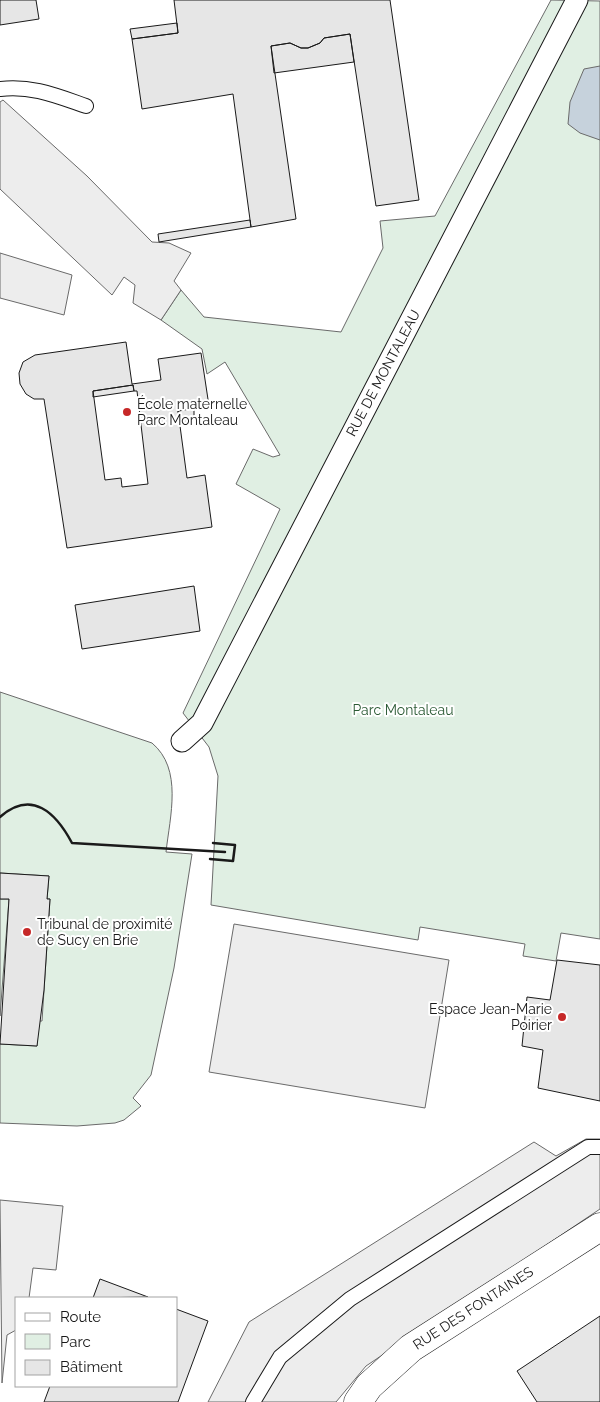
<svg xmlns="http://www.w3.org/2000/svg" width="600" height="1402" font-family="Raleway,sans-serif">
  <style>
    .green { fill: #e0efe3; stroke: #6a6a6a }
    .parking { fill: #ededed; stroke: #6a6a6a }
    .water { fill: #c6d2dc; stroke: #6a6a6a }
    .building { fill: #e6e6e6; stroke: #1a1a1a; fill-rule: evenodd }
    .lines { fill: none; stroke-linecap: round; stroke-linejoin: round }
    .service-casing { stroke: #1a1a1a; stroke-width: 16 }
    .pedestrian-casing { stroke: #1a1a1a; stroke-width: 23 }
    .minor-casing { stroke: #1a1a1a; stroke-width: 29 }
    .service { stroke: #fff; stroke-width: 14 }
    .pedestrian { stroke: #fff; stroke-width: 21 }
    .minor { stroke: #fff; stroke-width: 28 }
    .wall { stroke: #1a1a1a; stroke-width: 2.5 }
    .poi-dot { fill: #c62828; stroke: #fff; stroke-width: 2 }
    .labels { text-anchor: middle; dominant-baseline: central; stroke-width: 4; stroke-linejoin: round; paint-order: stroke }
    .street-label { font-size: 14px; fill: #1a1a1a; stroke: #fff }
    .poi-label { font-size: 14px; fill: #1a1a1a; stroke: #fff; text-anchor: start }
    .park-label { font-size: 14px; fill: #2b5a34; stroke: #fff }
  </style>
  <rect width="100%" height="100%" fill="#fff"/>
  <!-- green -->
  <path class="green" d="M551,0L600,1V939L561,933L556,961L523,956L525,944L420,927L418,940L211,905L218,776L209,747L183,713L280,509L236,484L253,449L273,457L280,455L225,362L207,374L202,349L161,320L181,290L204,317L341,332L383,248L380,221L435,216Z
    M0,692L152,743C183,769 170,816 166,852L192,854L174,968L151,1075L133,1098L141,1106L124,1120L115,1123L77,1126L0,1123V1044L37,1046L38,1021H42L50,899H47L49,876L0,873Z
    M0,899H9L0,1016Z"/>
  <!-- parking -->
  <path class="parking" d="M3,100L87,176L152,242L169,243L191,253L174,281L181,290L161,320L133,303L135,285L124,277L112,295L0,189V102Z
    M0,253L72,275L64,315L0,298Z
    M234,924L449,960L425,1108L209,1072Z
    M586,1139H600V1209L366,1366L336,1402H208L249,1322L534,1142L556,1156Z
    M0,1200L63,1206L56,1270L33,1268L29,1298H16V1330L7,1335L2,1383Z"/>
  <!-- water -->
  <path class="water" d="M600,66V140L580,133L568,124L570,102L584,69Z"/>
  <!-- building -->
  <path class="building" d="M0,0H36L39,19L0,25Z
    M174,0H390L419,200L376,206L350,34L324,38L320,43L308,48H301L290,43L271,46L296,219L251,227L233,94L142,109L132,39L178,33Z
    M177,23L178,33L132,39L130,29Z
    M350,34L354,62L274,73L271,46L290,43L301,48H308L320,43L324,38Z
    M250,220L251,227L159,242L158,234Z
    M126,342L132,384L161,380L158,359L201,353L209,406L178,411L187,478L205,475L212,527L67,548L44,399H34L26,394L20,384L19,373L23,362L35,355ZM133,385L134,391H137L148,484L122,487L121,478L105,480L93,391Z
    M133,385L134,391L93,397V391Z
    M194,408V417L188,422L180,424L178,411Z
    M194,586L200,631L82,649L75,605Z
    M0,873L49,876L47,899H50L44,990L37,1046L0,1044L9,899H0Z
    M557,960L600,965V1101L538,1088L543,1050L522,1046L527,997L550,1000Z
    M100,1279L148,1297L93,1298Z
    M176,1309L208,1321L178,1402H44L50,1386H176Z
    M600,1316V1402H537L517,1371Z"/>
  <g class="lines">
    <defs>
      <path id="service" d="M0,89C31,85 57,96 86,106
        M253,1402L280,1357L350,1299L588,1147H600"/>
      <path id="pedestrian" d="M182,741L202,723L577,0"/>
      <path id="minor" d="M358,1402L369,1386L411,1348L600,1227"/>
    </defs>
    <!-- service casing -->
    <use href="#service" class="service-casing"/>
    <!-- pedestrian casing -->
    <use href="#pedestrian" class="pedestrian-casing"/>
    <!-- minor casing -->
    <use href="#minor" class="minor-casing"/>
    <!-- service -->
    <use href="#service" class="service"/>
    <!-- pedestrian -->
    <use href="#pedestrian" class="pedestrian"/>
    <!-- minor -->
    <use href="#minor" class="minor"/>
    <!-- wall -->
    <path class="wall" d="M0,817C32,789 56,813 72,843L225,852
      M210,859L233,861L235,845L213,843"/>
  </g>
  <!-- markers -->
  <g class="poi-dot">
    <circle cx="127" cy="412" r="5"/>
    <circle cx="27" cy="932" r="5"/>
    <circle cx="562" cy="1017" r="5"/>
  </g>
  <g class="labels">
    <!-- street labels -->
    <g class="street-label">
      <text transform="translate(383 373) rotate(-62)">RUE DE MONTALEAU</text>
      <text transform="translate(473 1308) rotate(-33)">RUE DES FONTAINES</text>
    </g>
    <!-- poi labels -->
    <g class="poi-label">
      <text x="137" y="404">École maternelle<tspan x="137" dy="16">Parc Montaleau</tspan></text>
      <text x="37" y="924">Tribunal de proximité<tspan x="37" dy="16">de Sucy en Brie</tspan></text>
      <text x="552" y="1009" text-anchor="end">Espace Jean-Marie<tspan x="552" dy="16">Poirier</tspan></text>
    </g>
    <!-- park labels -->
    <g class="park-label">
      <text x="403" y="710">Parc Montaleau</text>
    </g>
  </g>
  <!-- legend -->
  <rect x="15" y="1297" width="162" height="90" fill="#ffffff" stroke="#a3a3a3"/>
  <rect x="25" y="1313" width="25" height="8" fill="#ffffff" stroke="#a3a3a3"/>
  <text x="60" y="1322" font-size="15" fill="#1a1a1a">Route</text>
  <rect x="25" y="1334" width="25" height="15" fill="#e0efe3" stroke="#a3a3a3"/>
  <text x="60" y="1347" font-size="15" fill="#1a1a1a">Parc</text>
  <rect x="25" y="1360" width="25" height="15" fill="#e6e6e6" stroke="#a3a3a3"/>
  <text x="60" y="1372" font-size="15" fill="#1a1a1a">Bâtiment</text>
</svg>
